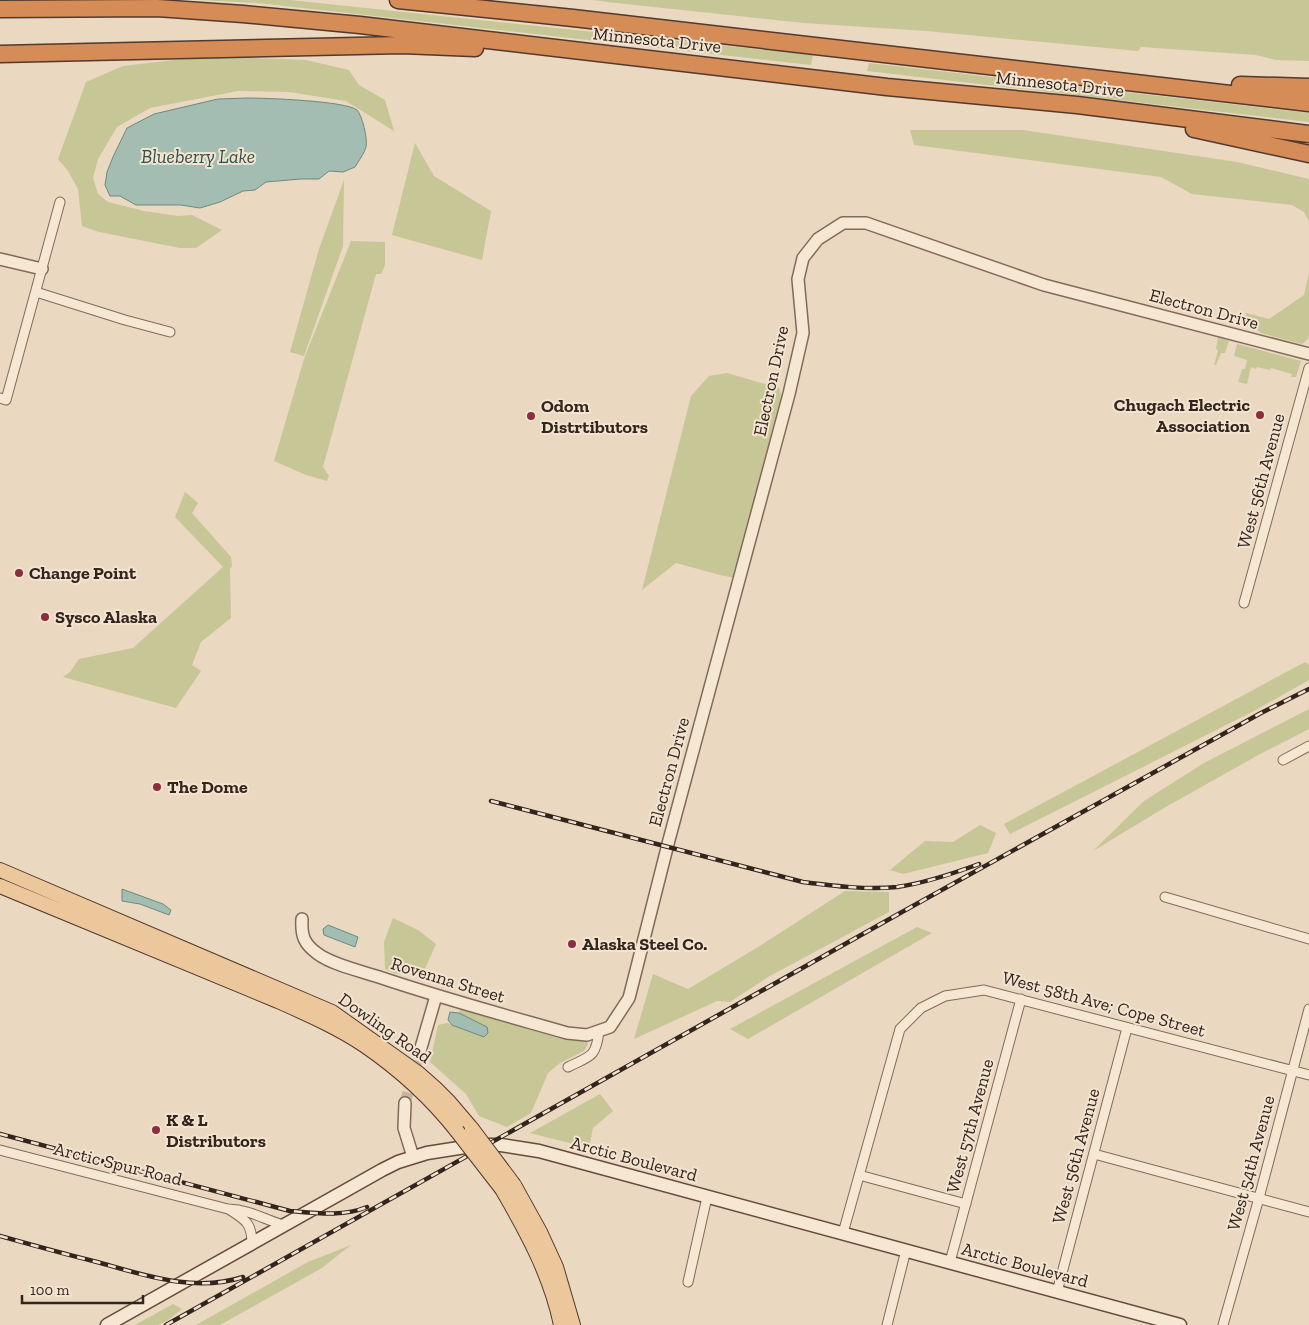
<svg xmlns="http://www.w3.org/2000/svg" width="1309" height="1325" font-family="'Zilla Slab',serif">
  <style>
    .green { fill: #c7c696 }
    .water { fill: #a3bdb2; stroke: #6b8a7e }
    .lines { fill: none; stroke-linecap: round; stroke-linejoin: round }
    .tertiary-tunnel { stroke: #c5b4a0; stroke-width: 11; stroke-dasharray: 11 5.5; stroke-linecap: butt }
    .minor-casing { stroke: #826a5a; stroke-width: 11 }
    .tertiary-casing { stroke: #826a5a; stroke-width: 14 }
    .secondary-casing { stroke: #644b3d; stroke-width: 15 }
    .primary-casing { stroke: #50392e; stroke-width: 16 }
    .motorway-casing { stroke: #50392e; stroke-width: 19 }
    .minor { stroke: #f6e7d3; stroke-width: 9 }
    .tertiary { stroke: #f6e7d3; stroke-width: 11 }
    .secondary { stroke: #f6e7d3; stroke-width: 12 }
    .primary { stroke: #ebc79b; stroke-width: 14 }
    .motorway { stroke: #d58c57; stroke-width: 16 }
    .rail-casing { stroke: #33251d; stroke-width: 4.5 }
    .rail { stroke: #f2e4d0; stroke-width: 2.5; stroke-dasharray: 8; stroke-linecap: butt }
    .primary-bridge-casing { stroke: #50392e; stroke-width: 16; stroke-linecap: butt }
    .primary-bridge { stroke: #ebc79b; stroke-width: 14 }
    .poi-dot { fill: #8d2e3c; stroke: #f2e4d0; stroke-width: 2 }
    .labels { text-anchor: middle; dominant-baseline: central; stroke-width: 4; stroke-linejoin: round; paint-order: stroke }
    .street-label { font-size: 18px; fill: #33251d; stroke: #f2e4d0 }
    .poi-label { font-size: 18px; font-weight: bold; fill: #33251d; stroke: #f2e4d0; text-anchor: start }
    .water-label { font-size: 19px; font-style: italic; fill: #2d524b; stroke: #f2e4d0 }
  </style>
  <rect width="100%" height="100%" fill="#ead8c1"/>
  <!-- green -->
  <path class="green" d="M199,0H290L813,55L811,65L258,3Z
    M593,0H1309V61L1276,60L1256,55L1141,47L1138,51L926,31L804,23L607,2Z
    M208,56L306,60L349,70L359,85L385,100L394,131L346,101L289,92L238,91L150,108L117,127L98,159L93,178L98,194L108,202L144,211L178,216L192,215L222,230L196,248H180L99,232L82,226L78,189L68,171L58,159L86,82L123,66Z
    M869,63L1309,113V122L867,71Z
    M910,130H1023L1237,162L1309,179V221L1304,212L1292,205L1192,194L1161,177L914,145Z
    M415,143L434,176L491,211L482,260L392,235Z
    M344,180L343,246L304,356L290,352L319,249Z
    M351,241L385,242V265L381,274H376L323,467L329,476L327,481L306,475L274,461L304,359Z
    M1309,273V335L1308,339L1302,344L1261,333L1245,321L1246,313L1269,319L1304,295Z
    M1218,337L1229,341L1225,353H1221L1216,365H1214L1218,351L1216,348Z
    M1237,344L1301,361L1296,377H1291L1292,374L1271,368L1270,370L1257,367L1256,369L1251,367L1247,384L1238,382L1242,369H1245L1247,360L1234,356Z
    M727,373L779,388L784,402L735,578L720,575L676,563L642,590L691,396L709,376Z
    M185,492L198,503L192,513L231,557L232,566L230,569L231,618L201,642L192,665L201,671L176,708L63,677L70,672L79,659L133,648L223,567L175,517Z
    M1305,662L1309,665V680L1252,712L1010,834L1004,824Z
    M1309,709V729L1262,753L1164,808L1093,851L1144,801L1204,763Z
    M980,825L996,833L988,853L903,874L890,870L925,841L953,842Z
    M845,891L889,892V912L768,977L730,1002L717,1001L634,1039L653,974L688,989L758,947Z
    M393,918L418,930L436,944L424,971L396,974L385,969L384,942Z
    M917,927L932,933L748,1039L730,1029Z
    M461,1007L587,1039L588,1044L584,1051L560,1063L548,1073L531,1113L507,1127L479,1116L466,1094L430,1062L438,1025L447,1023L484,1037L487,1027L459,1013Z
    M600,1094L613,1111L593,1128L589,1148L530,1133Z
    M351,1245L322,1268L220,1325H196L308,1262Z
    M173,1304L182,1309L167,1321L158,1325H135Z"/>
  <!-- water -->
  <path class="water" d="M248,98C266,98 346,101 357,110C362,115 368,139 366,147C365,152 358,162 355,167L343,172L329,171L319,179H301L266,182L255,190L243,191L220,202L200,208L181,205H136L120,196H110L105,185L107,172L113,157L127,128L154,114L218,99Z
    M122,889L163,904L171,910L169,915L140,904L122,901Z
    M328,925L358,937L355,947L324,935L323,929Z
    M450,1012L459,1013L487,1027L488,1033L484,1037L452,1025L448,1020Z"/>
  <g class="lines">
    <!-- tertiary-tunnel -->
    <path class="tertiary-tunnel" d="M405,1103L420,1051"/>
    <defs>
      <path id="minor" d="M36,292L125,320L170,332
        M0,398L6,400L60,202
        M1244,603L1309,368
        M1283,760L1309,746
        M1165,897L1309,939
        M568,1067C590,1056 596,1058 599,1031
        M0,1150L228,1209C251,1210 263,1219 283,1225
        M1094,1154L1309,1212
        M859,1175L966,1204
        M230,1210C246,1220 252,1224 252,1244
        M843,1233L900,1029L921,1008L945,996L984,990L1309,1075
        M950,1262L1021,999
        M688,1282L707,1197
        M1057,1292L1127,1028
        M887,1325L906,1250
        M1223,1325L1259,1198L1309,1009"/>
      <path id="tertiary" d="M0,259L42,269
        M302,919C301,936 304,944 318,954C333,965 361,971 379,977C441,998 504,1015 567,1033L587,1035L610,1027L629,998L669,840L789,394L803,333L798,279L803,258L818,239L843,223H866L1044,285L1309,354
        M420,1051L436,996
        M405,1103L404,1128L413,1157"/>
      <path id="secondary" d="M107,1325L382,1170L398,1162L427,1153L478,1145H501L539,1151L1180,1325"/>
      <path id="primary" d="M0,870L332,1012L418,1073L435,1088L449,1102L472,1129
        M0,886L278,1001C307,1014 337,1027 364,1045C399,1069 431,1098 457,1131
        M514,1185L540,1232L556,1267L573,1325
        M502,1189C527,1232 551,1276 561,1325"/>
      <path id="motorway" d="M398,0L573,18L1309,103
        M0,9L157,8L243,14L360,25L887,87L1077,105L1309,134
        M0,54L402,45L475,48
        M1240,85L1309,87
        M1194,129L1309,154"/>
    </defs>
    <!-- minor casing -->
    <use href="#minor" class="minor-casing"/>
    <!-- tertiary casing -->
    <use href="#tertiary" class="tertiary-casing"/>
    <!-- secondary casing -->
    <use href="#secondary" class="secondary-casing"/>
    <!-- primary casing -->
    <use href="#primary" class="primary-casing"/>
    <!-- motorway casing -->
    <use href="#motorway" class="motorway-casing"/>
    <!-- minor -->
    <use href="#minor" class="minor"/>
    <!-- tertiary -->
    <use href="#tertiary" class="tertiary"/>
    <!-- secondary -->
    <use href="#secondary" class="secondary"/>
    <!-- primary -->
    <use href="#primary" class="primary"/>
    <!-- motorway -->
    <use href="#motorway" class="motorway"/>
    <defs>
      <path id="rail" d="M491,801L803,882C834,886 866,890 897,887C925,883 952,874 979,864
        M0,1134L290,1211C315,1213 343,1217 367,1207
        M0,1236C32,1245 64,1254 97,1262C144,1275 195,1293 243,1277
        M166,1325L902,912L1261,713L1309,689"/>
    </defs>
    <!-- rail casing -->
    <use href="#rail" class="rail-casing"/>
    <!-- rail -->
    <use href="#rail" class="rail"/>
    <defs>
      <path id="primary-bridge" d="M472,1129L514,1185
        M457,1131L502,1189"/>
    </defs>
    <!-- primary-bridge casing -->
    <use href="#primary-bridge" class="primary-bridge-casing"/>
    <!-- primary-bridge -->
    <use href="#primary-bridge" class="primary-bridge"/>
  </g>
  <!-- markers -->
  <g class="poi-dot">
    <circle cx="1260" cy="415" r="5"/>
    <circle cx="531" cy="416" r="5"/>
    <circle cx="19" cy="573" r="5"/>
    <circle cx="45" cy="617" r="5"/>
    <circle cx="157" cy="787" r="5"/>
    <circle cx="572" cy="944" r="5"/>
    <circle cx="156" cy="1130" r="5"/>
  </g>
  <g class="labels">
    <!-- street labels -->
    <g class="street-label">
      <text transform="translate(657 40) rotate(6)">Minnesota Drive</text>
      <text transform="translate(1060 84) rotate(6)">Minnesota Drive</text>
      <text transform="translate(1204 309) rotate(15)">Electron Drive</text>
      <text transform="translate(771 381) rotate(-78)">Electron Drive</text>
      <text transform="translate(1261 481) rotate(-75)">West 56th Avenue</text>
      <text transform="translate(669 772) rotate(-75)">Electron Drive</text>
      <text transform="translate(448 980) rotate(17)">Rovenna Street</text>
      <text transform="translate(1104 1004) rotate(15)">West 58th Ave; Cope Street</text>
      <text transform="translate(385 1028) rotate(35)">Dowling Road</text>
      <text transform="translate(970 1126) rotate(-75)">West 57th Avenue</text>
      <text transform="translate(1076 1156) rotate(-75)">West 56th Avenue</text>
      <text transform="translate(634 1159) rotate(15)">Arctic Boulevard</text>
      <text transform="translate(1251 1163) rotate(-75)">West 54th Avenue</text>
      <text transform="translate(118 1164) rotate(14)">Arctic Spur Road</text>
      <text transform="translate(1025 1265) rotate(15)">Arctic Boulevard</text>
    </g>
    <!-- poi labels -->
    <g class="poi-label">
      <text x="1250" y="405" text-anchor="end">Chugach Electric<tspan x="1250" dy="21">Association</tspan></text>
      <text x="541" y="406">Odom<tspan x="541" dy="21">Distrtibutors</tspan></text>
      <text x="29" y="573">Change Point</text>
      <text x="55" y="617">Sysco Alaska</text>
      <text x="167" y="787">The Dome</text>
      <text x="582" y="944">Alaska Steel Co.</text>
      <text x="166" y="1120">K &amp; L<tspan x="166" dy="21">Distributors</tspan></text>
    </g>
    <!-- water labels -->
    <g class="water-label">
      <text x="198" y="156">Blueberry Lake</text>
    </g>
  </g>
  <!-- scale -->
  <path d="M22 1295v8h121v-8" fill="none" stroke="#33251d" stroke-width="2.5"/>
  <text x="30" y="1295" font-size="15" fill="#33251d" stroke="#f2e4d0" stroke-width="4" paint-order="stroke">100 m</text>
</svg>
